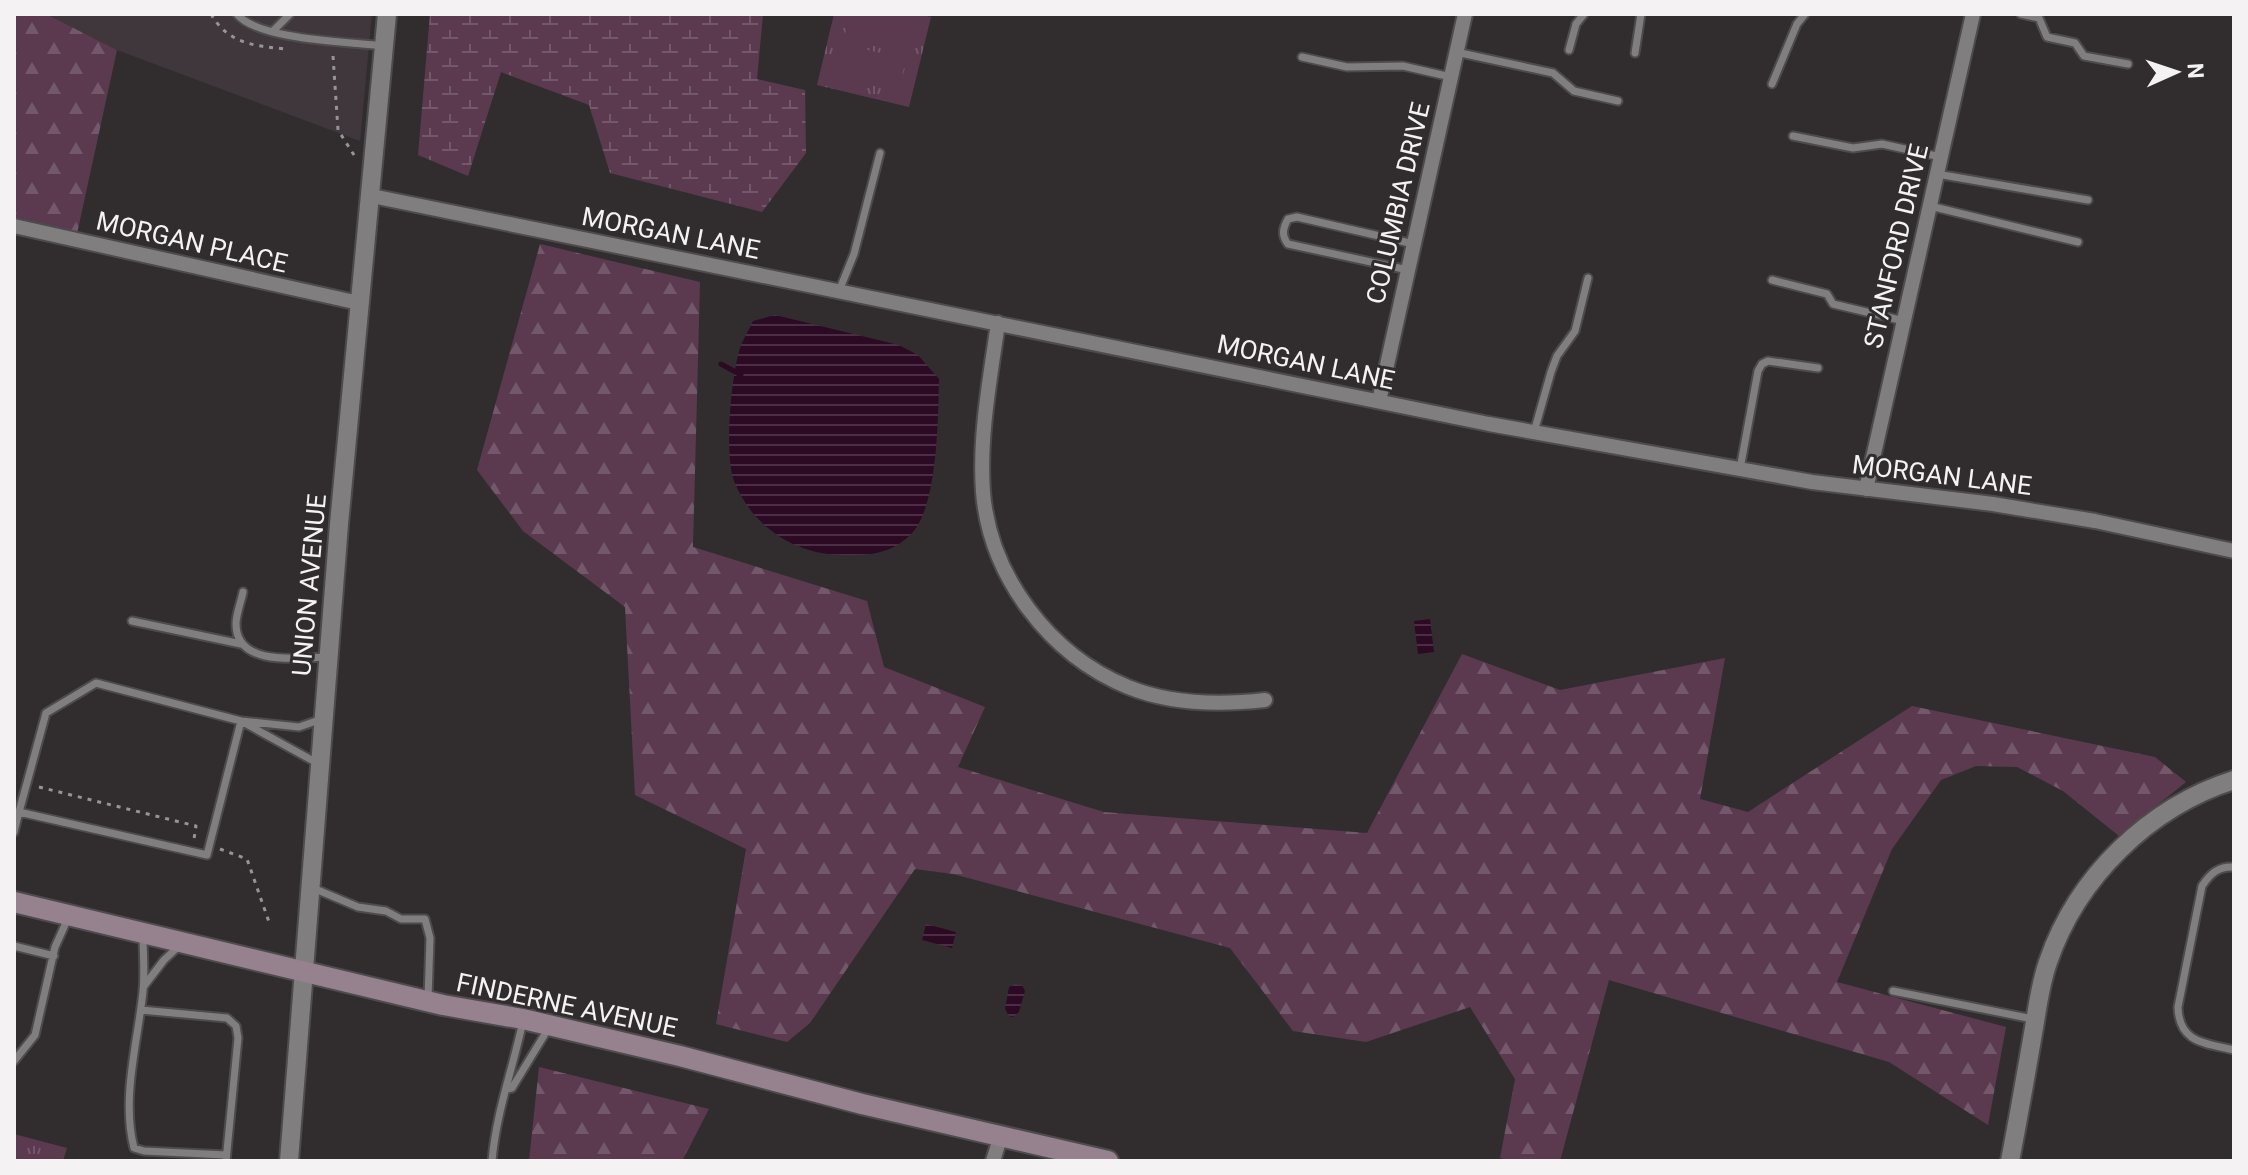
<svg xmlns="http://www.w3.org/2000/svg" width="2248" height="1175" font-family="Roboto,sans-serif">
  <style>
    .built { fill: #40373d }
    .grass { fill: url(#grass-tufts) }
    .forest { fill: url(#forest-firs) }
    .wetland { fill: url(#wetland-marsh) }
    .pitch { fill: #5b3a50 }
    .water { fill: url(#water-rules) }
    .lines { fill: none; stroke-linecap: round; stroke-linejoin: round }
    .stream { stroke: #2c0a23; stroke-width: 5 }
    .service-casing { stroke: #4e4b4c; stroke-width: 11 }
    .minor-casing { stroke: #4e4b4c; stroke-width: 18 }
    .tertiary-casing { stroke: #4e4b4c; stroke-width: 22 }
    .secondary-casing { stroke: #4e4b4c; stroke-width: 24 }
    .path { stroke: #979496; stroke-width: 3; stroke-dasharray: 4 6; stroke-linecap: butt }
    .service { stroke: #817e80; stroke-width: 7 }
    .minor { stroke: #817e80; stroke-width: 14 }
    .tertiary { stroke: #817e80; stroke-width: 18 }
    .secondary { stroke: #96818f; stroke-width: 20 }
    .labels { text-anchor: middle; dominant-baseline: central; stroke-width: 6; stroke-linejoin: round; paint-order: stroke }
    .street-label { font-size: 26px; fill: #f4f2f3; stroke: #312d2f }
  </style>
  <defs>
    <pattern id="grass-tufts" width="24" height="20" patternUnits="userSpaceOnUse" patternTransform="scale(2)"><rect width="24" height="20" fill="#5b3a50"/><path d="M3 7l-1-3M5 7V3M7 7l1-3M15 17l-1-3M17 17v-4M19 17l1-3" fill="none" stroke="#73576a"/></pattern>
    <pattern id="forest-firs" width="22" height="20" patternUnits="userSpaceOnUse" patternTransform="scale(2)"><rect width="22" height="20" fill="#5b3a50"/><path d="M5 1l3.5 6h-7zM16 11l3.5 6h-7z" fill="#73576a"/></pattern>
    <pattern id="wetland-marsh" width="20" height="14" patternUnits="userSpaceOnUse" patternTransform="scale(2)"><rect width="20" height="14" fill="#5b3a50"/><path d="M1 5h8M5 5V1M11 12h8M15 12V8" fill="none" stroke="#73576a"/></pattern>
    <pattern id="water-rules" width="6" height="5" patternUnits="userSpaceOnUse" patternTransform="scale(2)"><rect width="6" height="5" fill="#2c0a23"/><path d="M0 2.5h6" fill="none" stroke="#4b2e43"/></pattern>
  </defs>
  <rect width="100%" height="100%" fill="#312d2f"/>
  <!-- built -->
  <path class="built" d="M46,14H372L360,141L117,50Z"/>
  <!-- grass -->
  <path class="grass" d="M834,14H919L931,17L909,107L817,85Z
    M14,1134L67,1148L63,1161H14Z"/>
  <!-- forest -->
  <path class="forest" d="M14,14H46L117,50L75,243L14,228Z
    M540,244L700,282L693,547L867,601L884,667L985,707L958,767L1104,812L1367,833L1462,654L1560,690L1725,658L1700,799L1748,812L1912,706L2155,757L2186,782L2119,836L2063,791L2017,767L1976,766L1941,780L1892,849L1837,982L2006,1027L1988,1125L1889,1062L1609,980L1560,1161H1511L1500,1158L1515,1079L1470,1007L1366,1042L1293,1031L1230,948L953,874L915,869L810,1023L787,1042L716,1024L746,849L635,795L625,607L523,531L477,470Z
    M539,1067L709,1109L682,1161H529Z"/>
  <!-- wetland -->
  <path class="wetland" d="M430,14H763L757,79L805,90L806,153L762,212L610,173L589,105L501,72L468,176L418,155Z"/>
  <!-- pitch -->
  <path class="pitch" d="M850,14H879L915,22L908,52L844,37Z
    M842,44L906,59L899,89L835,74Z"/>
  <!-- water -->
  <path class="water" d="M775,315L899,345L918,355L939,379C938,417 938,503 913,532C893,554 869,556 841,555C793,554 752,526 734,481C724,454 731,377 740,348C743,339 749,330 753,321Z
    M1430,619L1434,652L1418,654L1414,621Z
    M926,924L956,932L952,948L922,940Z
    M1015,984L1022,985L1025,991L1019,1012L1013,1017L1009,1016L1005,1009L1009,987Z"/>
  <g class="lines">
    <!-- stream -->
    <path class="stream" d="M721,364L741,375"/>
    <defs>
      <path id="service" d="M237,14C257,40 351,42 384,46
        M2021,14L2039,18L2047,37L2075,43L2084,56L2128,64
        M273,31L290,14
        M1569,50L1576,24L1584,14
        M1456,52L1553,73L1574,91L1618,101
        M1635,53L1641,14
        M1302,57L1347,67L1403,66L1451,77
        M1772,84L1797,24L1805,14
        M1793,136L1853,148L1882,144L1941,157
        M1937,174L2088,200
        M1930,206L2078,242
        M1408,270L1288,244C1281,235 1283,228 1288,219L1297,217L1414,244
        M1772,280L1827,294L1833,304L1904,321
        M839,291L854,254L880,153
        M1534,432L1551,372L1557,356L1575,331L1588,278
        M1740,469L1758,371L1762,364L1768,361L1818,368
        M243,592C241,602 236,614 236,624C236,667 298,658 327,657
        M132,621L241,644
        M19,812L46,713L96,683L241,721L299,727L322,719
        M14,832L19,812L207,855L241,721L319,764
        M2234,867C2218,866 2210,874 2202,886L2178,1007C2179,1043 2205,1043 2234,1050
        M313,888L358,907L386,911L401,919H425L430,938L428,999
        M143,934C143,953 145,973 143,991C138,1041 121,1098 134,1148L144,1151L226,1155
        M14,946L54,956
        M144,986L164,960L179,946
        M1893,991L2033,1019
        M141,1010L227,1018L236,1026L238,1038L226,1161
        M14,1061L35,1035L55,947L69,916
        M507,1089L512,1088L548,1029
        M492,1161C496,1113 513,1068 523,1021"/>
      <path id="minor" d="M372,196L1489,424L1812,482L1993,504L2095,521L2234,551
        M14,226L359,303
        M998,323C990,379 979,436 983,492C990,577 1050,655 1128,687C1170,704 1221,705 1265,700
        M1379,401L1465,14
        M1866,489L1973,14
        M993,1161L1001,1135"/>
      <path id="tertiary" d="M289,1161L339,524L387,14
        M2010,1161C2019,1115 2027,1068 2035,1022C2038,1002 2041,982 2048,962C2077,877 2149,807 2234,780"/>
      <path id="secondary" d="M14,902L443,1005L523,1019L680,1056L862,1104L1108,1161"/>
    </defs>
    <!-- service casing -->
    <use href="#service" class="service-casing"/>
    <!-- minor casing -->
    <use href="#minor" class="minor-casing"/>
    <!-- tertiary casing -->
    <use href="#tertiary" class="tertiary-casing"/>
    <!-- secondary casing -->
    <use href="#secondary" class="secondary-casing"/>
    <!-- path -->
    <path class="path" d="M211,14C228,44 255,46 286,49
      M333,56L338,130L354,155
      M39,787L196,826L194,839
      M220,849L247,859L269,922"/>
    <!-- service -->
    <use href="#service" class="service"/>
    <!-- minor -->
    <use href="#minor" class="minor"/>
    <!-- tertiary -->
    <use href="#tertiary" class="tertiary"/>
    <!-- secondary -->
    <use href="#secondary" class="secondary"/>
  </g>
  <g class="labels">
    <!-- street labels -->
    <g class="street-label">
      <text transform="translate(1398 203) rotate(-77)">COLUMBIA DRIVE</text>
      <text transform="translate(671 233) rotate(11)">MORGAN LANE</text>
      <text transform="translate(192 242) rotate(13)">MORGAN PLACE</text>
      <text transform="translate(1896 246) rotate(-77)">STANFORD DRIVE</text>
      <text transform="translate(1306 362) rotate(12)">MORGAN LANE</text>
      <text transform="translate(1942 475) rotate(7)">MORGAN LANE</text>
      <text transform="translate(309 585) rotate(-85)">UNION AVENUE</text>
      <text transform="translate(567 1005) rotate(12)">FINDERNE AVENUE</text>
    </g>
  </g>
  <!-- border -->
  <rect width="2248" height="1175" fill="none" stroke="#f4f2f3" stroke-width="32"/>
  <!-- north arrow -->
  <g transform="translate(2176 72) rotate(87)" stroke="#312d2f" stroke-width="6" paint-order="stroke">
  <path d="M0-6L14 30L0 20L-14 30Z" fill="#f4f2f3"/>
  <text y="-12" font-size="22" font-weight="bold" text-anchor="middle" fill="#f4f2f3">N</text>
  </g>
</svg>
